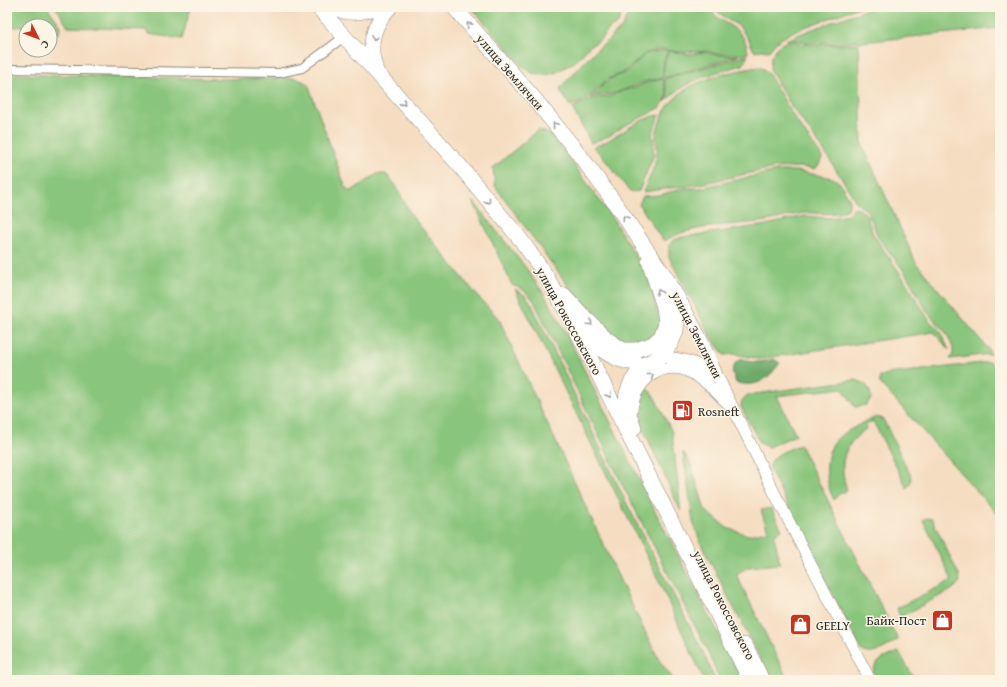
<svg xmlns="http://www.w3.org/2000/svg" width="1007" height="687" font-family="'Gentium Book Plus',serif">
  <style>
    .green { fill: #89c57b; stroke: #5a7853 }
    .forest { fill: #6eaa6b; stroke: #4c6a4b }
    .lines { fill: none; stroke-linecap: round; stroke-linejoin: round }
    .street-casing { stroke: #908476; stroke-width: 10 }
    .secondary-casing { stroke: #908476; stroke-width: 12 }
    .highway-casing { stroke: #908476; stroke-width: 16 }
    .street { stroke: #fff; stroke-width: 8 }
    .secondary { stroke: #fff; stroke-width: 11 }
    .highway { stroke: #fff; stroke-width: 15 }
    .oneway { stroke: #a0a0a0 }
    .labels { text-anchor: middle; dominant-baseline: central; stroke-width: 3; stroke-linejoin: round; paint-order: stroke }
    .street-label { font-size: 13px; fill: #2b2b2b; stroke: #fcf5e5 }
    .poi-label { font-size: 13px; fill: #2b2b2b; stroke: #fcf5e5; text-anchor: start }
  </style>
  <rect width="100%" height="100%" fill="#fcf5e5"/>
  <filter id="ink" filterUnits="userSpaceOnUse"><feTurbulence type="fractalNoise" baseFrequency=".025" numOctaves="2"/><feDisplacementMap in="SourceGraphic" scale="8" xChannelSelector="R" yChannelSelector="G"/><feConvolveMatrix kernelMatrix="1 2 1 2 8 2 1 2 1" color-interpolation-filters="sRGB"/></filter>
  <filter id="wash" filterUnits="userSpaceOnUse"><feTurbulence type="fractalNoise" baseFrequency=".012" numOctaves="4" result="noise"/><feDisplacementMap in="SourceGraphic" scale="16" xChannelSelector="R" yChannelSelector="G"/><feGaussianBlur stdDeviation="0.9" result="paint"/><feColorMatrix in="noise" values="0 0 0 0 0 0 0 0 0 0 0 0 0 0 0 0 0 1.4 0 .05"/><feComposite in="paint" operator="in"/></filter>
  <g filter="url(#wash)">
    <rect width="100%" height="100%" fill="#f5ddc1"/>
    <!-- green -->
    <path class="green" d="M7,7H47L61,26L58,34L50,30V26L7,27Z
      M54,7H191L182,39L148,34L146,30L68,27L59,12Z
      M471,7H624L618,23L610,28L599,41L590,46L576,61L555,73L545,75L532,73L524,68Z
      M632,7H709C720,28 744,22 748,53L741,55L734,54H715L708,51L681,52L658,49L646,53L626,71L608,79L588,97L581,102L570,106L561,92L560,88L596,50L603,45L622,27Z
      M713,7H860L794,31L776,42L769,51L761,50L754,51L749,40L739,26L725,18Z
      M873,7H1000V28L862,42L855,41L848,43L832,44L826,42L809,43L797,40H786L810,30Z
      M794,41L808,45L826,44L831,45H847L855,43L859,44L862,144L916,263L989,350L990,354L950,359L953,354V348L947,334L928,313L904,271L878,237L868,211L857,204L851,193L822,148L792,107L770,70L771,57L777,47L783,43Z
      M658,51H668L664,59L663,73L665,60L669,51L689,54L705,52L717,55L738,56L664,78L663,75V78L647,81L612,94L598,95L589,98L610,79L627,72L645,54Z
      M748,55L743,65C714,73 686,79 665,102L668,95L664,79Z
      M758,67L764,69L768,73L795,119L820,154L822,158L819,165L814,169L800,167L774,168L700,184L643,192C648,180 656,166 657,152C658,146 655,139 656,134C667,83 714,75 758,67Z
      M7,74L230,79L296,78L308,84L345,186L350,192L377,174H386L395,184L411,215L481,300L499,319L624,589L659,660L674,680H7Z
      M663,79L667,97L660,108L626,125L609,136L591,143L572,108L588,100L598,97L612,96L616,93L639,86L648,82Z
      M659,115L652,135L654,141L653,157L639,191L630,192L602,156L593,147C616,140 636,118 659,115Z
      M538,130L552,135L611,216L649,278L660,321L655,335L639,344L622,343L588,313L495,186L493,168Z
      M777,171H797L833,178L840,183L849,198V206L848,209C835,217 818,212 803,213C791,215 779,219 767,221C738,225 687,225 665,241L660,237L639,204L643,196L659,195L685,188H700Z
      M473,201L526,268L544,294L562,325L654,509L743,680H720L707,650L623,486L534,301C528,293 522,288 512,285Z
      M854,207L862,211L866,214L873,234L902,276L929,320L941,332L949,350L934,332L759,359L735,354L724,355L711,337L669,257V246L673,240L683,237L766,225L804,216L829,218L844,216L851,212Z
      M515,289L526,296L531,303L627,504L703,652L715,680H704L655,573Z
      M990,362L1000,373V517L879,382L880,377L887,374Z
      M855,380C867,383 870,387 871,399L866,405L855,407L842,388L777,396L796,435L768,447L760,443L741,407C741,401 743,398 748,395Z
      M647,389L653,394L672,432L681,512L637,415V399L643,390Z
      M877,417L883,419L910,474C912,480 911,483 907,488L873,421L866,425L867,428C843,445 838,463 847,490L839,494L834,500C825,483 823,455 836,440C840,434 869,419 877,417Z
      M800,445L898,640C887,646 872,659 861,650L770,470C769,454 788,450 800,445Z
      M683,452L691,464L705,510L727,528L748,535L768,531L761,510L771,508L782,530L774,535L780,564L749,567L736,574L788,680H771L702,546L693,522Z
      M927,518L932,519L959,575L960,582L953,589L900,617L897,608L952,580L923,520Z
      M899,652L915,680H878L873,672C876,659 888,656 899,652Z"/>
    <!-- forest -->
    <path class="forest" d="M741,359C754,364 761,362 774,359L780,363C766,381 759,387 736,383L732,371L736,362Z"/>
  </g>
  <g filter="url(#ink)">
    <g class="lines">
      <defs>
        <path id="street" d="M7,69L279,73L302,68L344,37"/>
        <path id="secondary" d="M671,284L679,296L700,335L719,379L775,494L870,680
          M660,357C687,358 696,362 718,378
          M632,410C633,397 638,387 648,378C680,352 707,383 729,405"/>
        <path id="highway" d="M318,7L460,166L521,240L545,274L573,323L750,680
          M335,7C348,16 363,12 377,7
          M454,7L532,96L579,154L617,206L668,281L677,319L676,331L671,343L660,357L643,365L631,383L627,393L626,401L628,412L634,428
          M376,71C375,65 372,58 372,52C371,35 378,19 390,7
          M564,295L585,318L608,340L623,350H636L653,344L661,337L666,323L664,307L649,261
          M580,330C592,341 605,355 621,360C628,362 636,363 643,365
          M745,645L762,680"/>
      </defs>
      <!-- street casing -->
      <use href="#street" class="street-casing"/>
      <!-- secondary casing -->
      <use href="#secondary" class="secondary-casing"/>
      <!-- highway casing -->
      <use href="#highway" class="highway-casing"/>
      <!-- street -->
      <use href="#street" class="street"/>
      <!-- secondary -->
      <use href="#secondary" class="secondary"/>
      <!-- highway -->
      <use href="#highway" class="highway"/>
    </g>
    <!-- one-way arrows -->
    <defs><path id="oneway-chevron" d="M-2-3.5L2.5 0L-2 3.5" fill="none" stroke-width="1.6" stroke-linecap="round" stroke-linejoin="round"/></defs>
    <g class="oneway">
      <use href="#oneway-chevron" transform="translate(469 25) rotate(-131)"/>
      <use href="#oneway-chevron" transform="translate(374 38) rotate(100)"/>
      <use href="#oneway-chevron" transform="translate(403 103) rotate(48)"/>
      <use href="#oneway-chevron" transform="translate(555 125) rotate(-130)"/>
      <use href="#oneway-chevron" transform="translate(488 201) rotate(51)"/>
      <use href="#oneway-chevron" transform="translate(625 218) rotate(-124)"/>
      <use href="#oneway-chevron" transform="translate(659 292) rotate(-109)"/>
      <use href="#oneway-chevron" transform="translate(590 323) rotate(43)"/>
      <use href="#oneway-chevron" transform="translate(651 376) rotate(-39)"/>
      <use href="#oneway-chevron" transform="translate(609 395) rotate(64)"/>
    </g>
  </g>
  <!-- icons -->
  <defs>
    <symbol id="fuel-square" viewBox="-11 -11 22 22"><rect x="-9" y="-9" width="18" height="18" rx="4" fill="#c8321e" stroke="#fcf5e5"/><path d="M-5.5-6h7V0h2V4h1.3V-2.5L3-4.5l.8-.8L6-3V5H2.5V1h-1V6h-7ZM-4.2-4.7v3.2H.2V-4.7Z" fill="#fff"/></symbol>
    <symbol id="shop-square" viewBox="-11 -11 22 22"><rect x="-9" y="-9" width="18" height="18" rx="4" fill="#c8321e" stroke="#fcf5e5"/><path d="M-5-2.5h2.3a2.7 3.5 0 0 1 5.4 0H5L5.5 6h-11ZM-1.5-2.5h3a1.5 2.3 0 0 0-3 0Z" fill="#fff"/></symbol>
  </defs>
  <g fill-rule="evenodd">
    <use href="#fuel-square" x="670" y="398" width="25" height="25"/>
    <use href="#shop-square" x="930" y="608" width="25" height="25"/>
    <use href="#shop-square" x="788" y="612" width="25" height="25"/>
  </g>
  <g class="labels">
    <!-- street labels -->
    <g class="street-label">
      <text transform="translate(510 72) rotate(49)">улица Землячки</text>
      <text transform="translate(569 321) rotate(61)">улица Рокоссовского</text>
      <text transform="translate(697 335) rotate(63)">улица Землячки</text>
      <text transform="translate(724 605) rotate(63)">улица Рокоссовского</text>
    </g>
    <!-- poi labels -->
    <g class="poi-label">
      <text x="698" y="411">Rosneft</text>
      <text x="926" y="620" text-anchor="end">Байк-Пост</text>
      <text x="816" y="625">GEELY</text>
    </g>
  </g>
  <!-- margin -->
  <rect width="1007" height="687" fill="none" stroke="#fcf5e5" stroke-width="24"/>
  <!-- north arrow -->
  <g transform="translate(38 38) rotate(132)"><circle r="19" fill="#fcf5e5" stroke="#a8a49b"/>
  <path d="M0-3L7 15L0 10L-7 15Z" fill="#c8321e"/>
  <text y="-6" font-size="11" font-weight="bold" text-anchor="middle" fill="#2b2b2b">С</text>
  </g>
</svg>
